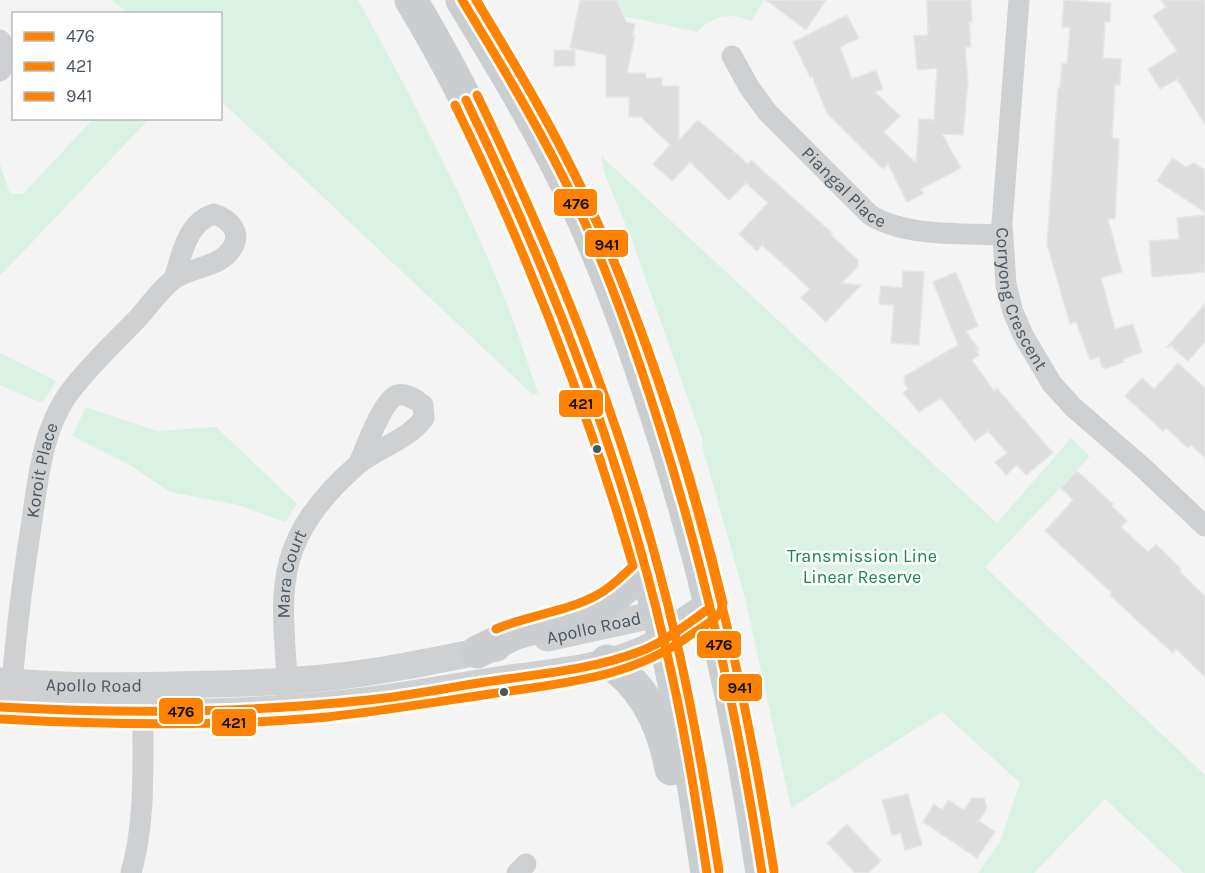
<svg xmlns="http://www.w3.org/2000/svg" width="1205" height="873" font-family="Karla,sans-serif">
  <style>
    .green { fill: #d9f2e3 }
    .building { fill: #ddddde; stroke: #e5e6e7; stroke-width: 1.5 }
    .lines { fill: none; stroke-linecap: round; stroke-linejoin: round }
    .minor { stroke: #ced0d2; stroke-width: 21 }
    .tertiary { stroke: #ced0d2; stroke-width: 27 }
    .primary { stroke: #caced1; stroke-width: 33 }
    .bus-1-casing { stroke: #fff; stroke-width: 14 }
    .bus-2-casing { stroke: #fff; stroke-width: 14 }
    .bus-3-casing { stroke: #fff; stroke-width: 14 }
    .bus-1 { stroke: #ff8200; stroke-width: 9 }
    .bus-2 { stroke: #ff8200; stroke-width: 9 }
    .bus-3 { stroke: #ff8200; stroke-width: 9 }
    .bus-dot { fill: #4a5661; stroke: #fff; stroke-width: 2 }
    .labels { text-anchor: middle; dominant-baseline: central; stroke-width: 5; stroke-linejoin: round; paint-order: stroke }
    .street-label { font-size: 18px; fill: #4a5661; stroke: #fff }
    .park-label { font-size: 18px; fill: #17864f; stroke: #fff }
    .line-badge { stroke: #fff; stroke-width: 2 }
    .pale-badge-label { font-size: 16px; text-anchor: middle; font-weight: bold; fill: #111 }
  </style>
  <rect width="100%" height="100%" fill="#f4f4f4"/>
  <!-- green -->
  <path class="green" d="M112,0H358C413,99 466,201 508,307C519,335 528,365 538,393L533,395L221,101L220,14L127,13Z
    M618,0H764L751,21C731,12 711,16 697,32L624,16Z
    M93,119H149L0,276V164L10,194H23Z
    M601,156L997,523L1071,438L1090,456L985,567L1205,775V873H1184L1105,799L1034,873H978L1000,842L1020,783L942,712L791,808L745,598L702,445L704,444L631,237L605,175Z
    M0,353L56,381L42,403L0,385Z
    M86,407L157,431L216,427L297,504L285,522L238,505L170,492L130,465L72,436Z"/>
  <!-- building -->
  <path class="building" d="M580,0H617L626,22L635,24L633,36H635L627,73H646V78H662V86H679V140L698,120L748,164L751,160L832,233L831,235L858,260V266L842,283L861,285L826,322L801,298L810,289L762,245L757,251L739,234L768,203L746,183L729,200L690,162L672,181L653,164L670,145L641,117H629V97H606V55L570,48Z
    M766,0H826L806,30Z
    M927,0H971L972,22H969L971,47H965L968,82L963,135L942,134L961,168L921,189L923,194L907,202L888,164L883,169L827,113L812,76L810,77L793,42L847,15L859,38L840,47L852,79L876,70L883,89L875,92L900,116L884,132L916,163L919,119L934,120L935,103L937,68L918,70L917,68L914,36L928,35Z
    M1064,0L1111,3L1110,22H1105L1103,58L1121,59L1120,85H1115L1112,138L1119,139L1115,219H1108L1122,272L1101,278L1115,329L1133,324L1142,352L1122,360L1124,362L1105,369L1104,366L1102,367L1099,357L1090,360L1076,322L1070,324L1047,244L1058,88H1060L1062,63L1067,64L1070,28L1062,27Z
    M1161,0H1205V124L1177,79L1160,89L1148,69L1177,51L1153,16L1166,7Z
    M554,50H575V66H554Z
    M1172,158L1186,167L1194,163L1204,169L1205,212L1157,181Z
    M1205,215V272L1152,277L1149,241L1179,239L1177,218Z
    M903,271L924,272L919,345L891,343L894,305L879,304L881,286L902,288Z
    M956,272L978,326L966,331L979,350L975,349L979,355L972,360L994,391L997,388L1053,453L1026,475L1017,465L1006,475L995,462L1007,453L988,431L975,441L941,398L919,412L903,393L908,389L904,383L905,376L958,345L933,282Z
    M1205,304V342L1188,361L1172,347L1174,345L1166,348Z
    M1178,363L1205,388V458L1191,445L1188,448L1166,428L1163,431L1125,396L1142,378L1154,389Z
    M1077,471L1113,504L1112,506L1127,521L1121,527L1148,552L1156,544L1181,569L1179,571L1205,596V677L1176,649L1173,653L1145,628L1110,595L1112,593L1045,531L1073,500L1061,488Z
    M908,794L922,845L905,850L901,833L892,835L882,800Z
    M972,798H984L987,808L979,821L995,832L977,858L923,822L934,804L942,810L948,800L964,810Z
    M847,824L881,861L868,873H855L827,843Z"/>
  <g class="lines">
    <!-- minor -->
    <g class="minor">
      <path id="s1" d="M1019,0L1002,223L1006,285L1013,312L1023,335L1052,384L1073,407L1140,465L1205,526"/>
      <path d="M0,40C9,50 9,61 0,71"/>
      <path id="s2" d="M732,56L749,87L768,113L870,215C906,237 961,233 1002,235"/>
      <path id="s3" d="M11,698C15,640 22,584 31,527C38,480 42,427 72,389C92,363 117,340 140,316C150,304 161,289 174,279C190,267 217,268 230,251C244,234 230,219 214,214C187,222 182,254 174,279"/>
      <path id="s4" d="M289,707C283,596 265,547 357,465C378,447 407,441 424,418L423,405C417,400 406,393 397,395C383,400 365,449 359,463"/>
      <path d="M131,873C147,816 142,757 143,698"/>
      <path d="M517,873L526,864"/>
    </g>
    <!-- tertiary -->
    <g class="tertiary">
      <path id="s5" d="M547,638L657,614"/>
      <path id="s6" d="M0,681C57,687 115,686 173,685C226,684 279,683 332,677C388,671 442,659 497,648"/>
      <path d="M0,707C123,715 249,716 372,700C413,694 455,687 497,680C551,672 617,668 663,639"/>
    </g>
    <!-- primary -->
    <path class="primary" d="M411,0C452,68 487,139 519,212C592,375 647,546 682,721C692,771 699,822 707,873
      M462,0C499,61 536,122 568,187C602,257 629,331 653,405C704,558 739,713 762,873
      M663,639L711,606
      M477,652L516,633L569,618L604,606L646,569
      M607,661C645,686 663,725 671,769"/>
    <defs>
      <path id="bus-1" d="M462,0C504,69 546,139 580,212C611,279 635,348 657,418C705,567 738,718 762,873
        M466,100C550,273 620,453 664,641C683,718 695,795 707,873
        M0,707C123,714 246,713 368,700C408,696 446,688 485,682C538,674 592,670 641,651C666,641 686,625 707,610"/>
      <path id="bus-2" d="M455,105C528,254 587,406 633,566C622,576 611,588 597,595C566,612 529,615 496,629
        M0,719C109,725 219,727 327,717C382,711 436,702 490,694C562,683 631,679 692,634C702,628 713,621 721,612L723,603C690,467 647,330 588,203C556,133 516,66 476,0"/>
      <path id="bus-3" d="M476,0C517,68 558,136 591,208C622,276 647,346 670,417C717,566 750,717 774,871
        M477,95C561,269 633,450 676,639C694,716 707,793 719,871"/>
    </defs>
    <!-- bus-1 casing -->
    <use href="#bus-1" class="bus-1-casing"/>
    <!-- bus-2 casing -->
    <use href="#bus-2" class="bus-2-casing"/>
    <!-- bus-3 casing -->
    <use href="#bus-3" class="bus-3-casing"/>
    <!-- bus-1 -->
    <use href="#bus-1" class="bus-1"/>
    <!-- bus-2 -->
    <use href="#bus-2" class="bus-2"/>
    <!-- bus-3 -->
    <use href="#bus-3" class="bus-3"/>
  </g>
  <!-- markers -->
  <g class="bus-dot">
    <circle cx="597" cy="449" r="5"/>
    <circle cx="504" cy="692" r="5"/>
  </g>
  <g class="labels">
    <!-- street labels -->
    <g class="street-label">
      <text stroke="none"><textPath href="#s2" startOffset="174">Piangal Place</textPath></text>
      <text stroke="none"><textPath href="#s1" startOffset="303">Corryong Crescent</textPath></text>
      <text stroke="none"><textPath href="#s3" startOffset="230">Koroit Place</textPath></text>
      <text stroke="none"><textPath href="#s4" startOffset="134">Mara Court</textPath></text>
      <text stroke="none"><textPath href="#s5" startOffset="48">Apollo Road</textPath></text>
      <text stroke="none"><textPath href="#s6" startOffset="94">Apollo Road</textPath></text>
    </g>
    <!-- park labels -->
    <g class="park-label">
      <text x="862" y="556">Transmission Line<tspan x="862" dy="21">Linear Reserve</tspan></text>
    </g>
  </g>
  <g class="line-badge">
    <rect x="553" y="188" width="45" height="29" rx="6" fill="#ff8200"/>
    <rect x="584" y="229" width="45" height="29" rx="6" fill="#ff8200"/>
    <rect x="558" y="389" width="46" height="29" rx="6" fill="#ff8200"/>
    <rect x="696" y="630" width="46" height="29" rx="6" fill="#ff8200"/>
    <rect x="718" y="673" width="45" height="29" rx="6" fill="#ff8200"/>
    <rect x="158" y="697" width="46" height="28" rx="6" fill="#ff8200"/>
    <rect x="211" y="708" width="46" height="29" rx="6" fill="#ff8200"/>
  </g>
  <g class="pale-badge-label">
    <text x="576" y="209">476</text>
    <text x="607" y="250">941</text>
    <text x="581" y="409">421</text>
    <text x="719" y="650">476</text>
    <text x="740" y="693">941</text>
    <text x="181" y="717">476</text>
    <text x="234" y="728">421</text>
  </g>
  <!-- legend -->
  <rect x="12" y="12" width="210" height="108" fill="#ffffff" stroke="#b7bbc0" stroke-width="1.5"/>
  <rect x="24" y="32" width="30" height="9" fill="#ff8200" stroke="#b7bbc0" stroke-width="1.5"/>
  <text x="66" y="42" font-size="18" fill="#4a5661">476</text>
  <rect x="24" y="62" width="30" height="9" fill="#ff8200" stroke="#b7bbc0" stroke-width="1.5"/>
  <text x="66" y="72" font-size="18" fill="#4a5661">421</text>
  <rect x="24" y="92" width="30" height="9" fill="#ff8200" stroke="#b7bbc0" stroke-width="1.5"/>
  <text x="66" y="102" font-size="18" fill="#4a5661">941</text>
</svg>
